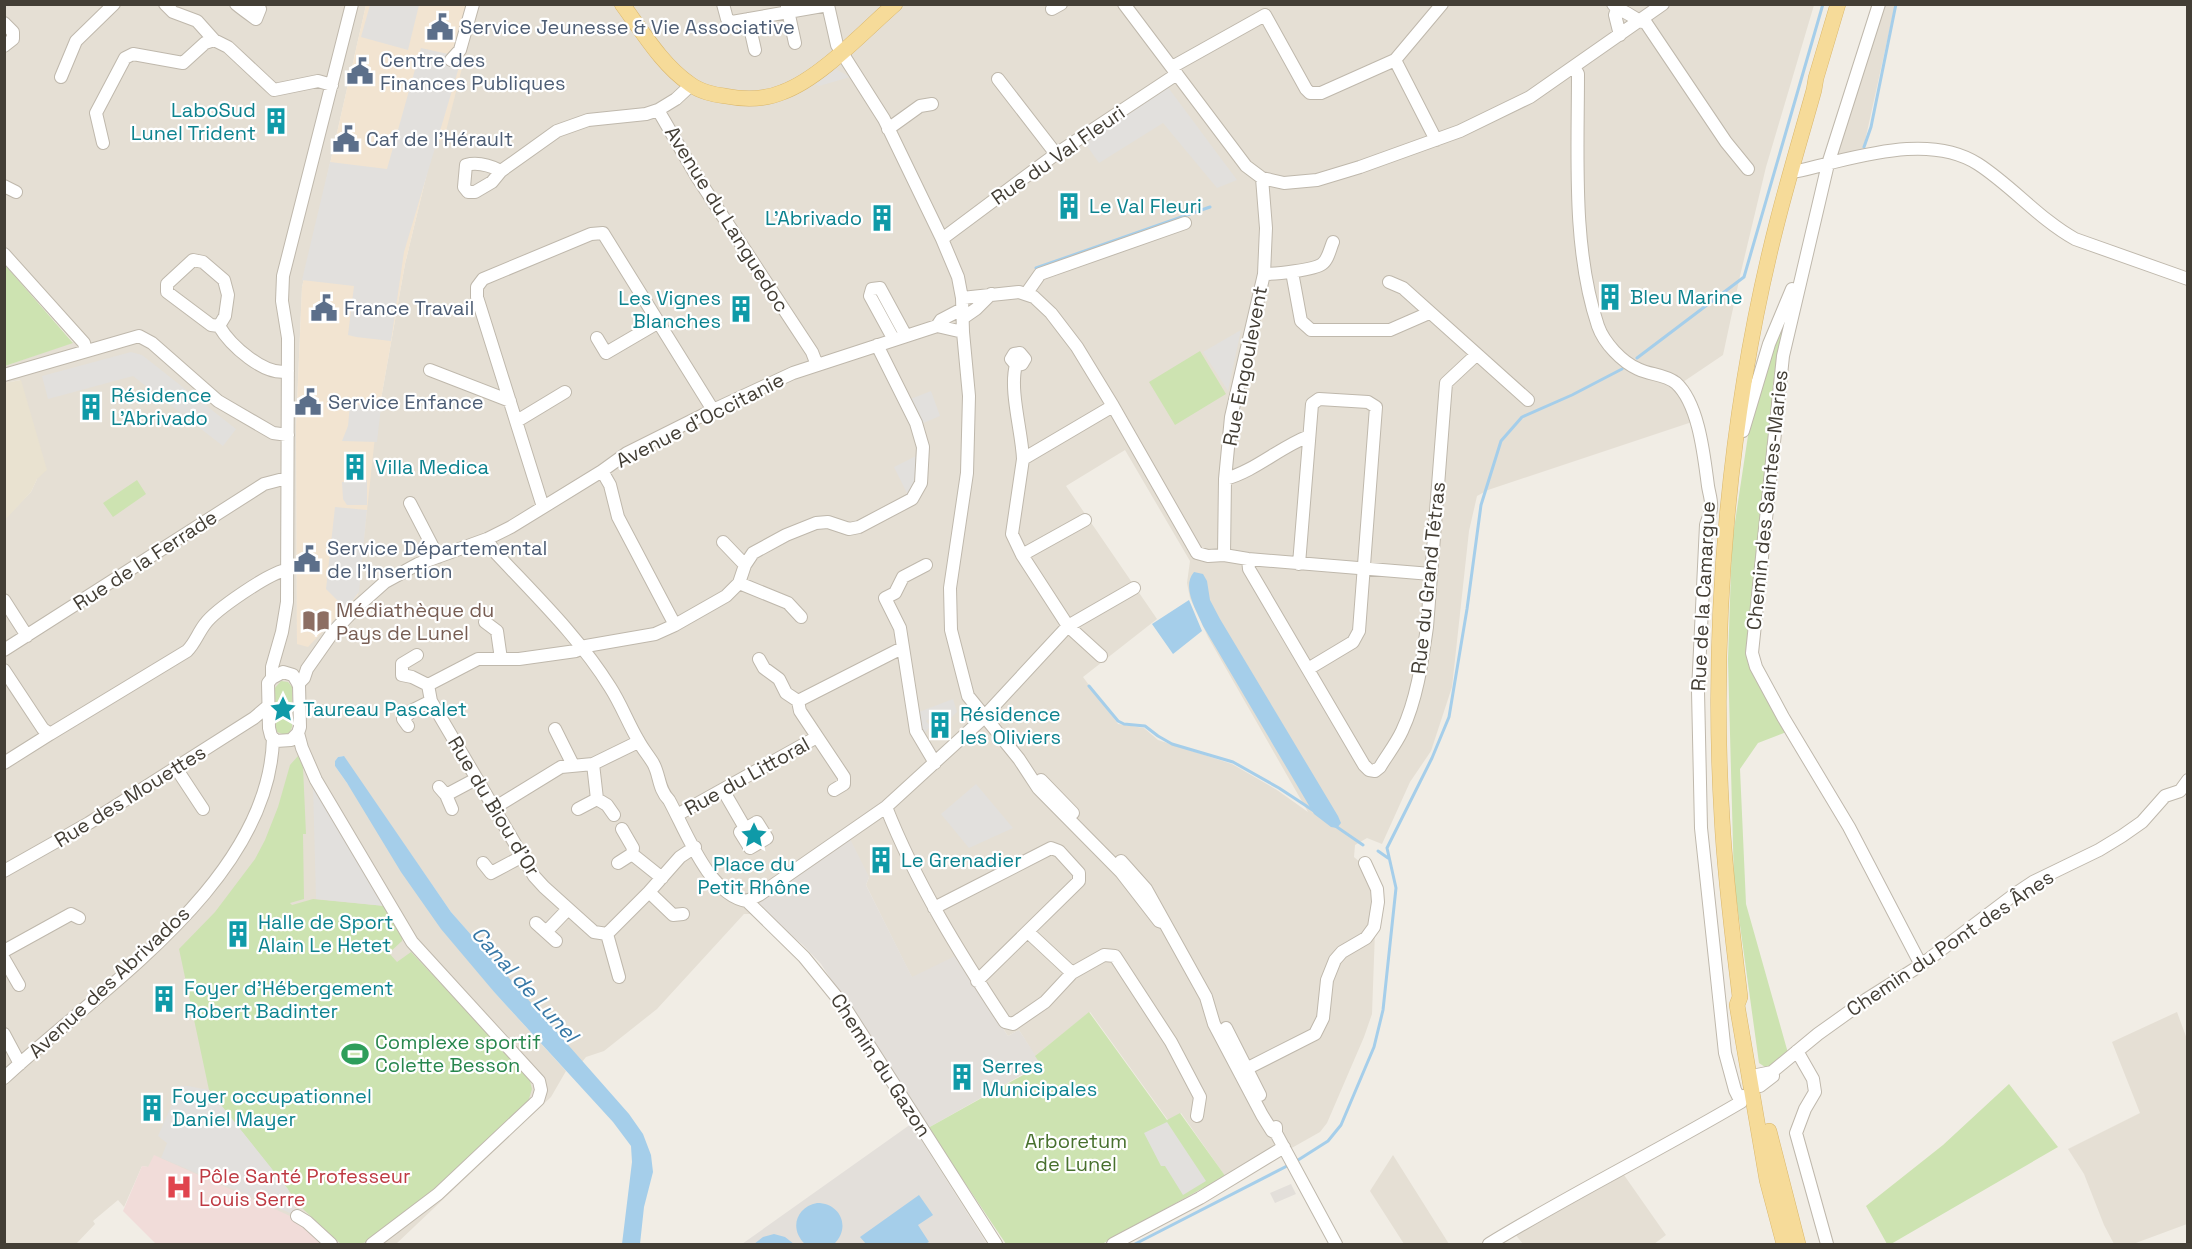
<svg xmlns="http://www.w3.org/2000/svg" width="2192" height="1249" font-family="'Space Grotesk',sans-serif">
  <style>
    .residential { fill: #e5dfd4; fill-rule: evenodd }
    .commercial { fill: #f2e4d1 }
    .industrial { fill: #e3dfda }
    .education { fill: #e9e2d0 }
    .medical { fill: #f1dcd9 }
    .green { fill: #cde3b1 }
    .parking { fill: #e2e0dd }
    .water { fill: #a5ceea }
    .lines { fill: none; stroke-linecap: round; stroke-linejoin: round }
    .stream { stroke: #a5ceea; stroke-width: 3 }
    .minor-casing { stroke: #bfb8ac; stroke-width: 14 }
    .major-casing { stroke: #dab76b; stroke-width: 16 }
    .minor { stroke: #fff; stroke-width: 12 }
    .major { stroke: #f6db99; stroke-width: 15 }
    .labels { text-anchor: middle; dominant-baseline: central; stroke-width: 4.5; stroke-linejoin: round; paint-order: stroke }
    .service-label { font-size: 20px; fill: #4e5e75; stroke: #fff; text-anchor: start }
    .culture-label { font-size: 20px; fill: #0d838f; stroke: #fff; text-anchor: start }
    .street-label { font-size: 20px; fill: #433e35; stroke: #fff }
    .education-label { font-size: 20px; fill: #785e54; stroke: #fff; text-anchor: start }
    .leisure-label { font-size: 20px; fill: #27864d; stroke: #fff; text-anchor: start }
    .park-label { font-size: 20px; fill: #47702d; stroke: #fff }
    .health-label { font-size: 20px; fill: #be3a42; stroke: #fff; text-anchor: start }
    .water-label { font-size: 21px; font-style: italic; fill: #3778a6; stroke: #fff }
  </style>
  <rect width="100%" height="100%" fill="#f1ede5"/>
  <!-- residential -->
  <path class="residential" d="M5,5H366L302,287L296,427L297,644L376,427L405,264L434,144L478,5H1814L1766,167L1740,276L1723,355L1683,382L1693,401L1692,422L1488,490L1477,496L1469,531L1452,687L1431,751L1410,782L1382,844L1367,838L1355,845L1354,857L1370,871L1375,931L1372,1014L1364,1037L1327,1123L1320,1132L1230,1183L1181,1113L1168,1120L1090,1012L1035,1056L1019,1030L1008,1036L961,963L912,978L866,885L869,877L776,936L750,914H744L657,1009L604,1051L586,1057L582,1062L451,912L343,756L338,757L335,761V766L495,993L566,1071L551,1097L396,1244H321V1241L148,1167L142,1166L124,1207L118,1200L93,1221L95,1224L76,1244H5L4,520L31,492L37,479L20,380L5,383V366L73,342L5,265ZM1125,450L1190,561L1187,583L1190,598L1208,637L1308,812L1277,790L1232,764L1158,740L1144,728L1118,724L1083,677L1157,619L1066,486Z
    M1882,5H1895L1863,150L1836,155Z
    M2177,1012L2188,1042L2187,1224L2133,1244H2114L2104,1225L2084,1174L2068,1149L2140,1113L2112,1042Z
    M1393,1155L1449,1244H1404L1370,1191Z
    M1624,1175L1666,1235L1654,1244H1523L1515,1234Z"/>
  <!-- commercial -->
  <path class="commercial" d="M366,5H478L444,139L434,144L405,264L376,427L358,595L308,647L297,644L296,427L302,287Z"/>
  <!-- industrial -->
  <path class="industrial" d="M850,839L869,877L866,885L912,977L955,956L1008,1036L1019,1030L1041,1064L928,1128L821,964L803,945L760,909V901Z
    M911,1124L987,1244H742Z
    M1291,1184L1296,1194L1275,1203L1270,1193Z"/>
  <!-- education -->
  <path class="education" d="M21,380L47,470L37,479L31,492L5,520V383Z"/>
  <!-- medical -->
  <path class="medical" d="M154,1155L288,1215L312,1229L321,1244H156L123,1211L142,1166L148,1167Z"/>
  <!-- green -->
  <path class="green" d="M5,265L73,343L5,366Z
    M1793,294L1747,642L1789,731L1758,743L1740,769L1746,904L1788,1053L1772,1066L1765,1067L1759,1063L1734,882L1728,659L1732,542L1752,409Z
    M1200,351L1226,394L1175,425L1149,382Z
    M137,480L146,494L113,517L103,503Z
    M281,681L288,682L292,687V727L290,732L285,735L277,732L276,728L275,688Z
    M298,756L303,767L306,834H303L304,899L290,903L292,905L313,899L385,906L402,934V941L389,953L397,962L411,952L529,1077L532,1089L528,1102L426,1196L366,1242L360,1244H341L304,1210L209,1090L179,949L215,912L255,859L265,840L278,807L290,765Z
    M1089,1012L1167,1120L1180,1113L1226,1177L1208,1188H1203L1102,1244H1006L928,1128L1041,1065L1035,1056Z
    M2009,1084L2058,1147L1891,1244H1887L1866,1206L1943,1145Z"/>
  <!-- parking -->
  <path class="parking" d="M370,5H419L408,50L361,37Z
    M421,48L462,57L404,252L391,341L356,337L348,335L354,286L302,280L330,162L387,169Z
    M834,68L850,77L819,86L813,83Z
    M1167,86L1237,180L1217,188L1163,123L1099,163L1085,143Z
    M1241,330L1228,391L1203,352Z
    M131,352L142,355L236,429L223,446L133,376L48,399L42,376Z
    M931,391L940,416L921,424L908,400Z
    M350,404L381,407L377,442L342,441L348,426Z
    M918,455L915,487L908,495L894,467Z
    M354,479L367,480V505H347L343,499L342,482H353Z
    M335,507L367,510L359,592L346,609L326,589Z
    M953,699L957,712L951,718L946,712L942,715L938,711L935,713L939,718L933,723L929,719L926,721L930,726L924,734L921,729L919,712Z
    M976,784L1013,828L969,848L941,814Z
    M313,785L385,906L316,899Z
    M180,1086H188L209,1090L288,1189L297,1216L161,1158L167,1143L158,1136Z
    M1167,1122L1206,1181L1183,1195L1165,1166H1161L1144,1133Z"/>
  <!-- water -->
  <path class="water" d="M1194,572L1203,574L1207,581L1210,600L1220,619L1338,816L1341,823L1337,828L1331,827L1314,814L1203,626C1197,611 1181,587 1194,572Z
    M1189,600L1202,631L1173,654L1152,624Z
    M344,756L451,912L629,1114L643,1134L651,1155L653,1172L644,1207L640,1244H622L632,1162L631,1146L613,1122L495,993L441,929L401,872L347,783L335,766V761L338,757Z
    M919,1195L933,1215L918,1225L929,1242L925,1244H866L860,1237Z
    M817,1203C841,1203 851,1228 834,1244H805C789,1229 796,1207 817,1203Z
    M774,1234L785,1237L794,1244H754L763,1237Z"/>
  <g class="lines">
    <!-- stream -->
    <path class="stream" d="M1864,147L1871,127L1896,4
      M1036,268L1210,207
      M1637,358L1744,277L1823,4
      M1089,686L1118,721L1124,724L1145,726L1158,736L1172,744L1233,762L1279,788L1314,811
      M1334,825L1363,845
      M1378,851L1388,858
      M1295,1162L1328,1141L1341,1125L1374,1047L1383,1010L1396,888L1387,848L1432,758L1449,717L1467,609L1481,505L1501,441L1522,417L1572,395L1622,369
      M1135,1244L1289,1165"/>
    <defs>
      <path id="minor" d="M165,4L173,12L197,21L214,40
        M236,4C242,9 249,14 256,19L260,9L255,5H251L245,11
        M723,4L727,19L732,22L828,5L837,45L884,119L942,239L958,277L962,298L963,332L969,396L967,473L950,588L951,630L968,696L1019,759L1038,788L1121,872L1159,921L1162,922
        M1124,4L1246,166L1262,178L1284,183L1317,180L1360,167L1460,131L1530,97L1663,4
        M1613,4L1617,9C1627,11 1635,20 1646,23L1726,142L1748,169
        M1879,4L1828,164L1783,356L1752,653L1756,667L1783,717L1849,827L1921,965
        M787,6L795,43
        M1052,9L1061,4
        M1617,9L1615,15L1620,35
        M748,19L755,50
        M4,23L13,32V39L4,46
        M451,60L460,50L473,4
        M1395,60L1442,4
        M1172,67L1265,15L1306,89L1310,93H1321L1395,60L1436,140
        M1574,67L1578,74C1578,155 1572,249 1598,326C1604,343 1622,362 1638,369C1650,375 1665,374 1676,383C1699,404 1704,456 1708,486C1709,493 1712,501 1711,508C1711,514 1707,520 1706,525L1698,691L1701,828L1725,1053L1735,1090L1741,1102
        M61,77L76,41L114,4
        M998,79L1056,154
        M658,110L697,177L812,352L817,365
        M888,129L920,106L932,104
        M103,143L96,113L125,58L133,54L183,63L205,43L214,40L228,47L274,90L318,81L332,85
        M501,171C491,166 477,162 466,165L464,187L468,192H475L492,182L501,171L557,131L588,120L646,114L658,110L676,99L691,85
        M1790,172C1802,171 1814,167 1826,164C1872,153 1934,136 1978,164C2012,186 2039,219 2075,239L2188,279
        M4,186L16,192
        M942,239L1056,154L1177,74
        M4,254L84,343L86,351
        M1292,272L1301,321L1311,330H1390L1429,313
        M1264,274C1276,274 1314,270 1322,264C1328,260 1330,249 1333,242
        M1389,282L1403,288L1528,400
        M1026,294L1040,274L1185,223
        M962,298L1019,292L1034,297L1051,313L1077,347L1113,406L1197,553L1208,556L1224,555L1248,559L1431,574
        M963,318L976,309L991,294
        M219,326L211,325L167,292V284L193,260L203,262L224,280L228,295L225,316L219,326C230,345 265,377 288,371
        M937,326L941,320L962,309
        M597,338L606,353L659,322
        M894,340L870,296L872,289L880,288L906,336
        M1016,365L1022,364L1025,359L1020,353L1014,354L1011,359L1016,365C1009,390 1022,432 1023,459
        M430,370L510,401
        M4,375L139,336L152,343L218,401L273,433L288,435
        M517,421L565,392
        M1743,431L1769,344L1792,289
        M602,471L610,485L618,517L675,625
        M1225,479C1255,471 1280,447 1309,436
        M410,503L438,557
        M543,507L477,297V287L483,279L591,234L603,233L713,410
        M487,539L494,551C534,594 579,637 610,687C621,704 628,723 638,740C642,748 648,755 653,763C660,775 658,789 669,800C686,831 709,895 747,901
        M723,542L745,565
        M1022,555L1085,520
        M1224,555L1225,479L1231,417L1264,274L1266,228L1262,178
        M1248,559L1249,569L1364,765L1369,770L1375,771L1380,767C1387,755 1396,744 1402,731C1417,699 1422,662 1427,627L1446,383L1476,355
        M1299,564L1312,404L1319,399L1368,402L1376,407L1359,631L1353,642L1308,669
        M926,565L903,577L895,593L885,598L900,628L916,731L935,763
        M739,583L788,603L801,617
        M4,600L27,636
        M485,622L497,631L501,659
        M4,650L264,484L287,478
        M417,655L402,664V675L412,677L428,685
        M1101,656L1068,626L1022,555L1012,534L1023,459L1113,406
        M759,659L764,668L779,679L786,693L798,701
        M4,670L43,729L50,734L187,651C195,643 198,633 205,624C215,610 270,572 287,570
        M283,672L293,675L299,685L300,727L298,733L291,740L276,741L271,736L269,728L268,683L272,678Z
        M272,678V667L282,632L287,602L288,338L282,301L283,276L352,4
        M298,684L304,678L307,669L333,632L357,607L385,582L418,564L487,539L511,527L602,471L627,453L713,410L793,373L937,326L963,332
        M408,726L403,719L413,710L431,701
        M555,729L573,765
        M298,733L302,748L316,780L412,942L539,1081L541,1090L538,1100L438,1194L372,1244
        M4,763L50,734
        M593,764L597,799
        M176,768L203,809
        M1041,780L1073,813
        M439,787L446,795L452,809
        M723,790L745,828
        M834,790L844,784V777L800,711L798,701L902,648
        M446,795L476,779
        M597,799L607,805L614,815
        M886,807C916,883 960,954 1005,1022L1013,1024L1045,1002L1072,973L1104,955L1115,956L1171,1042L1200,1097L1197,1116
        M494,808L561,767L593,764L638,742
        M578,809L597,799
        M677,815L817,737
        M757,822L767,838L750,848L740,832Z
        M622,829L633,848L632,854L662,878
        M695,847L680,857L649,892L607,934L594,932L544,887L534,876L431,701L428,685L478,659H519L576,651L586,646L655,634L675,625L726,596L739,583L745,565L753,553L786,535L816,523L828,522L849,529L859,527L912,499L921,483L923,447L916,423L877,345
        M1121,861L1146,889L1206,997L1214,1024L1262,1115L1272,1131L1276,1133
        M483,863L491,873L521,857
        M618,863L632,854
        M4,871L89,823L254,718L268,706
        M649,892L673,915L683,914
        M747,901L759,895L886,807L980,721L1068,626L1134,588
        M747,901L804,957L844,1006L996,1244
        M934,908L1051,848L1059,851L1079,873V881L977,981
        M536,923L556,941
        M546,932L568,909
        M1028,932L1072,973
        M607,934L619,977
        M4,951L71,914L79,918
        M4,959L19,985
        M1226,1028L1260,1095
        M4,1034L20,1064
        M1797,1051L1813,1079L1815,1092L1805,1109L1796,1133L1827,1244
        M1240,1072L1315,1034L1323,1018L1327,980L1335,960L1342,952L1366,938L1374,927L1378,902L1377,889L1365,863
        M1757,1075L1772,1072
        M4,1078C99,989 270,881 273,738
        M1760,1086L1773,1076L1772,1072L1818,1034L1867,999L1921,965L2015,894L2033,882L2099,850L2122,836L2142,822L2165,796L2180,791L2188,780
        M1276,1127V1133L1336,1244
        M297,1216L307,1222L331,1244
        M1113,1244L1200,1198L1284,1147
        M1489,1244C1571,1194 1658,1151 1741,1102L1743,1096"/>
      <path id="major" d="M622,4C642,31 662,65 690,84C699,91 714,95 725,96C745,100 764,100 783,92C821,78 864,31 895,4
        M1769,1131L1798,1244
        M1784,1244L1767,1180L1737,1005L1740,997C1733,938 1725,878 1722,818C1710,622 1729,409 1778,219C1789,176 1802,133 1814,90L1816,78L1838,4"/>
    </defs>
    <!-- minor casing -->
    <use href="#minor" class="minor-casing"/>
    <!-- major casing -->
    <use href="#major" class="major-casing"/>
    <!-- minor -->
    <use href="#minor" class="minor"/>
    <!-- major -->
    <use href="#major" class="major"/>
  </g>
  <!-- icons -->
  <defs>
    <symbol id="civic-bare" viewBox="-9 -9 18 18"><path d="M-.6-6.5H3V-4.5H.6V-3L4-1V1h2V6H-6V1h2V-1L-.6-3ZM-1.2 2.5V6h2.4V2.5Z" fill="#5c6f8a" stroke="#fff" stroke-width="2.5" paint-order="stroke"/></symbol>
    <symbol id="building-bare" viewBox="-9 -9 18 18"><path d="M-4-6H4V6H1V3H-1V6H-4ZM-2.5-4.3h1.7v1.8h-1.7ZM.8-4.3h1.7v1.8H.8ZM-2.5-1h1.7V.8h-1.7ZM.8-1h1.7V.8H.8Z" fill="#0f9aa8" stroke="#fff" stroke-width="2.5" paint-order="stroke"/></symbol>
    <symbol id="library-bare" viewBox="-9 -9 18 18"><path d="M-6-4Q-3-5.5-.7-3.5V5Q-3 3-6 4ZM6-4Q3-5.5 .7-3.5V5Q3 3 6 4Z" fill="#8d6e63" stroke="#fff" stroke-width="2.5" paint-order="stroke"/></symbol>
    <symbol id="sight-bare" viewBox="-9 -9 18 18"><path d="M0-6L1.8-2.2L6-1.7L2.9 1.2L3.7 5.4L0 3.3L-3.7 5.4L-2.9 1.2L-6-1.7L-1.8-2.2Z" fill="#0f9aa8" stroke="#fff" stroke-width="2.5" paint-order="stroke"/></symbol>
    <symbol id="stadium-bare" viewBox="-9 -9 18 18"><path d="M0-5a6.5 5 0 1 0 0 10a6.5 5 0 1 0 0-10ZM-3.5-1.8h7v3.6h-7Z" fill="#2e9e5b" stroke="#fff" stroke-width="2.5" paint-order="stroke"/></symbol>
    <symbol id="hospital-bare" viewBox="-9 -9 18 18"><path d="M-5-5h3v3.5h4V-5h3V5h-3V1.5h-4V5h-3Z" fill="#e0444e" stroke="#fff" stroke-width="2.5" paint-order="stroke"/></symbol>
  </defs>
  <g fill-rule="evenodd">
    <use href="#civic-bare" x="421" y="8" width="38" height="38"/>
    <use href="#civic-bare" x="341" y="52" width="38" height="38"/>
    <use href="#building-bare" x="257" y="102" width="38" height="38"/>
    <use href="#civic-bare" x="327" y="120" width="38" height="38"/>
    <use href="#building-bare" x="1050" y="187" width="38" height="38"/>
    <use href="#building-bare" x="863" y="199" width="38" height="38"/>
    <use href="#building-bare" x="1591" y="278" width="38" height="38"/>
    <use href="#civic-bare" x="305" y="289" width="38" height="38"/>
    <use href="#building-bare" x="722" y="290" width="38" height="38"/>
    <use href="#civic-bare" x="289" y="383" width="38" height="38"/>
    <use href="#building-bare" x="72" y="388" width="38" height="38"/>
    <use href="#building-bare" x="336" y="448" width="38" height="38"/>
    <use href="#civic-bare" x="288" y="540" width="38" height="38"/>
    <use href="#library-bare" x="297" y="602" width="38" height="38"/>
    <use href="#sight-bare" x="264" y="690" width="38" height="38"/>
    <use href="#building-bare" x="921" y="706" width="38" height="38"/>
    <use href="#sight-bare" x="735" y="816" width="38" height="38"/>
    <use href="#building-bare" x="862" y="841" width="38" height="38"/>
    <use href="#building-bare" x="219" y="915" width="38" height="38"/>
    <use href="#building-bare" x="145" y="980" width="38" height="38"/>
    <use href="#stadium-bare" x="336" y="1035" width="38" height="38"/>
    <use href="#building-bare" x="943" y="1058" width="38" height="38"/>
    <use href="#building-bare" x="133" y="1089" width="38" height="38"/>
    <use href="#hospital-bare" x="160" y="1168" width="38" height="38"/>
  </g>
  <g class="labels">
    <!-- service labels -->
    <g class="service-label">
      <text x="460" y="27">Service Jeunesse &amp; Vie Associative</text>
      <text x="380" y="60">Centre des<tspan x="380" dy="23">Finances Publiques</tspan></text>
      <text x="366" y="139">Caf de l'Hérault</text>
      <text x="344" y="308">France Travail</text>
      <text x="328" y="402">Service Enfance</text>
      <text x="327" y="548">Service Départemental<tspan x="327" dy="23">de l'Insertion</tspan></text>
    </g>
    <!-- culture labels -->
    <g class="culture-label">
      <text x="256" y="110" text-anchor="end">LaboSud<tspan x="256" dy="23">Lunel Trident</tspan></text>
      <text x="1089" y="206">Le Val Fleuri</text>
      <text x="862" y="218" text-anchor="end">L'Abrivado</text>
      <text x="1630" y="297">Bleu Marine</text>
      <text x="721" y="298" text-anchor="end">Les Vignes<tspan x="721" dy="23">Blanches</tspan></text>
      <text x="111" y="395">Résidence<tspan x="111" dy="23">L'Abrivado</tspan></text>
      <text x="375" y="467">Villa Medica</text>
      <text x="303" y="709">Taureau Pascalet</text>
      <text x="960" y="714">Résidence<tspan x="960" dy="23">les Oliviers</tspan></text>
      <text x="901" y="860">Le Grenadier</text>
      <text x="754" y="864" text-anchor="middle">Place du<tspan x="754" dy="23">Petit Rhône</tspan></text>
      <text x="258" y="922">Halle de Sport<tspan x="258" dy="23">Alain Le Hetet</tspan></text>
      <text x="184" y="988">Foyer d'Hébergement<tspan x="184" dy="23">Robert Badinter</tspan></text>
      <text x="982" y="1066">Serres<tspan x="982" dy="23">Municipales</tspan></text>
      <text x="172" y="1096">Foyer occupationnel<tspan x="172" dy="23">Daniel Mayer</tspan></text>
    </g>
    <!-- street labels -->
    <g class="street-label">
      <text transform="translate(1058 155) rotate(-35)">Rue du Val Fleuri</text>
      <text transform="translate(727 219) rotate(58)">Avenue du Languedoc</text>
      <text transform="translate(1245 366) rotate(-79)">Rue Engoulevent</text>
      <text transform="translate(700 420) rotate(-27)">Avenue d'Occitanie</text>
      <text transform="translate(1767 500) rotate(-84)">Chemin des Saintes-Maries</text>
      <text transform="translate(145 560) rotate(-33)">Rue de la Ferrade</text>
      <text transform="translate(1428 578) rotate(-84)">Rue du Grand Tétras</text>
      <text transform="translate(1703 596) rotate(-87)">Rue de la Camargue</text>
      <text transform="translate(747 776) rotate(-29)">Rue du Littoral</text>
      <text transform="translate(130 796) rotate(-32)">Rue des Mouettes</text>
      <text transform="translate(494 806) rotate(59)">Rue du Biou d'Or</text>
      <text transform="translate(1950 943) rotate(-34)">Chemin du Pont des Ânes</text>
      <text transform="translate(109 982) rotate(-43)">Avenue des Abrivados</text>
      <text transform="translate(881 1065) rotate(57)">Chemin du Gazon</text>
    </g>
    <!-- education labels -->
    <g class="education-label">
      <text x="336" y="610">Médiathèque du<tspan x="336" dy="23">Pays de Lunel</tspan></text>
    </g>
    <!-- leisure labels -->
    <g class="leisure-label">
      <text x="375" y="1042">Complexe sportif<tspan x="375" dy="23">Colette Besson</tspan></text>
    </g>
    <!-- park labels -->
    <g class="park-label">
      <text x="1076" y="1141">Arboretum<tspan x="1076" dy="23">de Lunel</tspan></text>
    </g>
    <!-- health labels -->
    <g class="health-label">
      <text x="199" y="1176">Pôle Santé Professeur<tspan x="199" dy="23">Louis Serre</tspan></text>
    </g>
    <!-- water labels -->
    <g class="water-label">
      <text transform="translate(525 984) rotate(48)">Canal de Lunel</text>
    </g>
  </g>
  <!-- border -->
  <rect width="2192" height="1249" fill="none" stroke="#433e35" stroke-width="12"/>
</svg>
